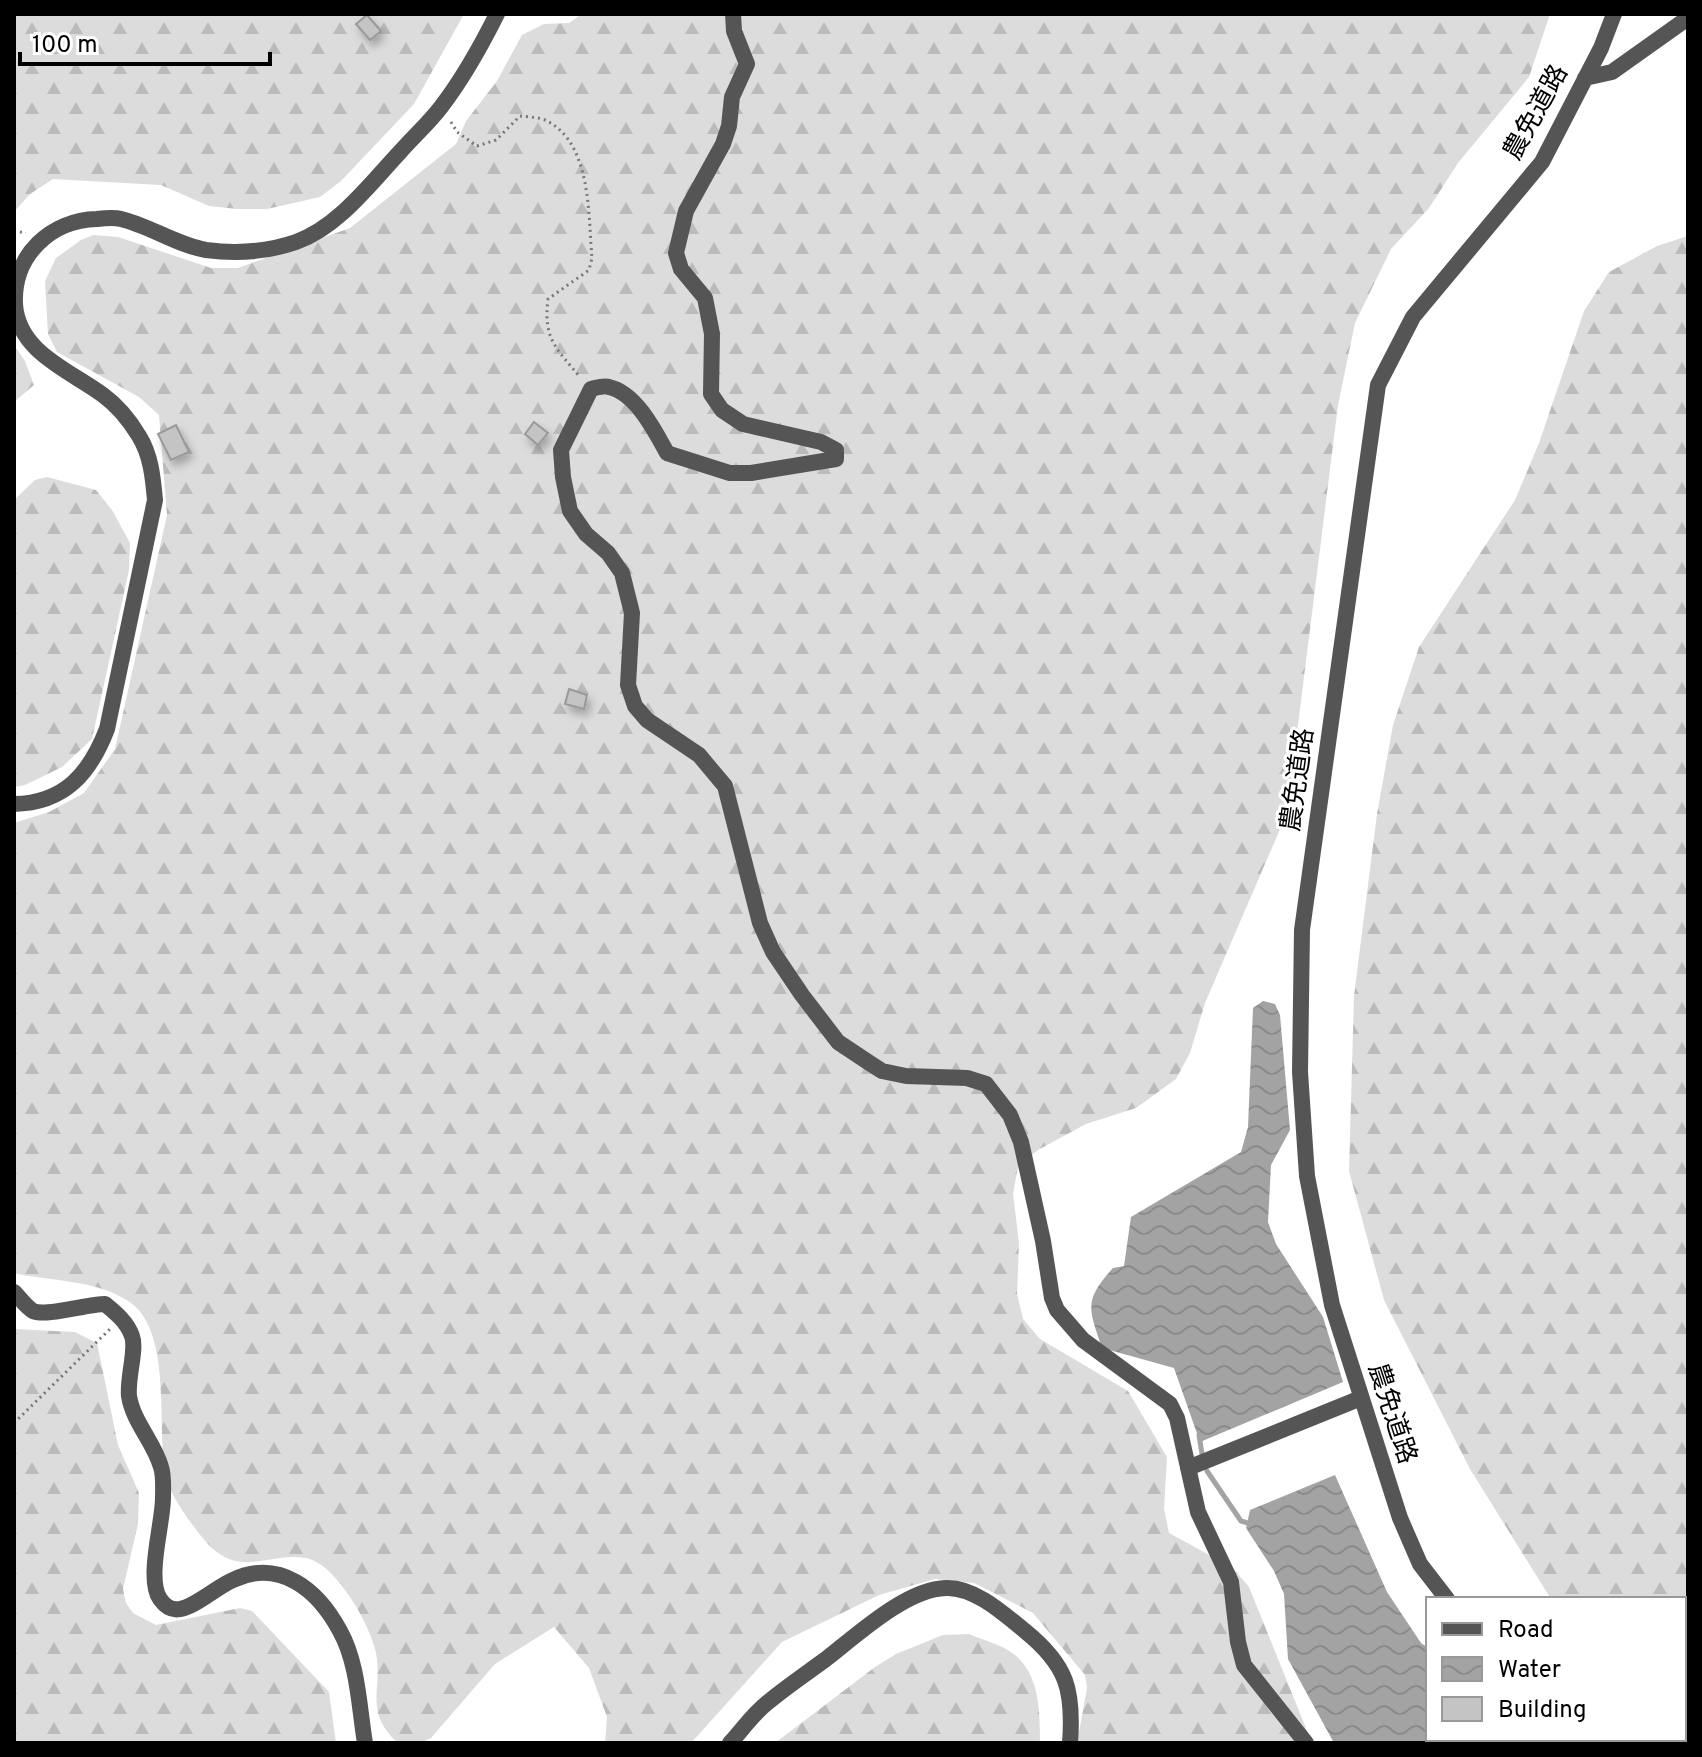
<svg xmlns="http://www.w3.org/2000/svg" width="1702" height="1757" font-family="Overpass,'Noto Sans JP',sans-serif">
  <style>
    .forest { fill: url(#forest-firs) }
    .water { fill: url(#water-waves) }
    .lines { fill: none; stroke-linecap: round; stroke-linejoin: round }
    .stream { stroke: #a3a3a3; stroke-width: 5 }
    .building { fill: #c4c4c4; stroke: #999; stroke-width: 2; filter: url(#shadow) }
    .path { stroke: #777; stroke-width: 3; stroke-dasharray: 2 4; stroke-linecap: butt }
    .minor { stroke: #555; stroke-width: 16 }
    .tertiary { stroke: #555; stroke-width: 16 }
    .labels { text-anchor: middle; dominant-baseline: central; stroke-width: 6; stroke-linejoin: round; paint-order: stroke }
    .street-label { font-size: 26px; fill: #000; stroke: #fff }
  </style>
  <defs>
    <pattern id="forest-firs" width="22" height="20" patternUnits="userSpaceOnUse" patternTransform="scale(2)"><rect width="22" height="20" fill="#dcdcdc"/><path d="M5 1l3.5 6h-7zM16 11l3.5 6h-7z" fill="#bbb"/></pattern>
    <pattern id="water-waves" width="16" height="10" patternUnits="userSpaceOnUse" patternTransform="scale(2)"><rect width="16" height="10" fill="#a3a3a3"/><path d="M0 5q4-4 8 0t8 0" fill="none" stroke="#8b8b8b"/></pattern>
    <filter id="shadow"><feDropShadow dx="3.5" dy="6" stdDeviation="4" flood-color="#0004"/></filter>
  </defs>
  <rect width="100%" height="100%" fill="#fff"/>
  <!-- forest -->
  <path class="forest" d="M14,14H464L414,104L341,181L320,197L267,209H237L209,206L161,185L53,179L30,194L14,212Z
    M582,14H1550L1529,77L1458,163L1429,208L1391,249L1355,323L1338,405L1287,813L1205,1003L1190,1053L1176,1079L1136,1108L1086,1124L1038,1150L1018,1167L1013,1194L1019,1243L1017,1294L1023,1319L1040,1339L1128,1391L1167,1457L1164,1509L1169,1533L1233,1568L1249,1587L1312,1743H1077L1087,1688L1085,1675L1033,1613L974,1583L935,1579L879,1595L782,1642L691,1743H605L607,1717L589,1668L554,1627L495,1664L431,1738L420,1743H398C363,1711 383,1689 376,1653C373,1638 362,1616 354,1603C343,1586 326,1562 306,1558C272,1552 244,1576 213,1549C199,1536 170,1496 166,1478C156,1431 173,1334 131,1303C98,1279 52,1282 14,1273V823L49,812L84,793L115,749L167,515L159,415L139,397L57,352L48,334L45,281L56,258L81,240L93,235L118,237L211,268H238L350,228L456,144L466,121L497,81L522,35L544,24L569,23Z
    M1688,236V1743H1624L1622,1739H1684V1599H1551L1470,1469L1384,1300L1349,1171L1354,996L1377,814L1393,725L1419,647L1515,500L1539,443L1584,311L1609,272L1657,246Z
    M14,345L25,361L34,385L14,402Z
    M47,477L96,490L112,510L130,543L129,570L92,739L62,767L25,785L14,787V500L35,480Z
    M14,1329L75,1332L97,1343L118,1445L139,1493L138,1524L123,1589L126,1603L133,1613L156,1625L240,1608L252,1611L329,1692L336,1743H14Z
    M969,1634C983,1640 1003,1645 1015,1655C1040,1676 1040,1713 1040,1743H775L875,1667L896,1654L943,1635Z"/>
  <!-- water -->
  <path class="water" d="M1263,1001L1275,1004L1280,1015L1290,1130L1271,1165L1268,1222L1276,1244L1323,1317L1343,1382L1200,1442L1174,1368L1102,1348C1089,1309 1083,1301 1113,1268L1124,1266L1131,1217L1241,1152L1248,1127L1253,1008Z
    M1335,1475L1387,1592L1421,1643L1428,1648V1739H1552L1553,1743H1334L1288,1659L1284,1594L1274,1571L1246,1528L1250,1510Z"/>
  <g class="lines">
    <!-- stream -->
    <path class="stream" d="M1199,1435L1202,1454
      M1207,1471L1241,1521L1251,1524"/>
  </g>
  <!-- building -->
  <path class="building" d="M367,15L381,31L370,40L356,24Z
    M534,422L548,433L538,445L525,434Z
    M176,425L189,452L171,460L158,434Z
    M569,689L587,695L584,709L565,704Z"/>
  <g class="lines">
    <!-- path -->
    <path class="path" d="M451,122L457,132L477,146L496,140L520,116C528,117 538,117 545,120C592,142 588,215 592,258L589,270L548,299C543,339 556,348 580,377
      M14,231L26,233
      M14,1423L110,1329"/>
    <!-- minor -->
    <path class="minor" d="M733,14L734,31L747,64L732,97L729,126L723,144L686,211L676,253L681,269L705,298L712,334L711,394L722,410L743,424L821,442L836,450V459L751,473H730L667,453C655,431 636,393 609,387C604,385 596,388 591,389L561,450L563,477L570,511L586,534L608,553L622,573L632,613L628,685L635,706L647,720L699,755L725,786L760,923L773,952L802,995L838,1042L868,1062L882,1071L906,1076L967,1078L986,1084L1010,1115L1021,1142L1043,1241L1052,1298L1057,1310L1083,1340L1170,1404L1177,1418L1198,1512L1231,1582L1238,1642L1244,1665L1306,1743
      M14,1292C20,1298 26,1307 33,1311C45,1317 88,1304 105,1304C116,1313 127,1322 132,1336C137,1349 127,1378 129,1396C133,1422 154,1442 161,1467C164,1476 163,1489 163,1498C163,1523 146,1579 160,1599C165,1606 171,1611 180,1609C195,1607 218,1586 233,1580C280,1558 318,1590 340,1631C358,1663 359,1707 365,1743
      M1188,1468L1361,1398
      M730,1743C742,1730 753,1714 767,1703C786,1687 807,1673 826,1659C857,1635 906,1589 946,1588C975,1587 1004,1614 1025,1631C1067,1665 1074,1690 1070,1743"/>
    <!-- tertiary -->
    <path class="tertiary" d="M1585,78L1612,72L1688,18
      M14,804C65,803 90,773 107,729L155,500C153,478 151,455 139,436C130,421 118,406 103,395C69,370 18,352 15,304C13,255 51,220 97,219C105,218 114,217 121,219C150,226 177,245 206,250C236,254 267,252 296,242C338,227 370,184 400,152C413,137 429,123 441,107C461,81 482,44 497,14
      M1447,1599L1420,1564L1400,1518L1332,1305L1307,1176L1300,1072L1302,930L1378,385L1413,317L1542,162L1601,48L1614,14
      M1569,1739L1570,1743"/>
  </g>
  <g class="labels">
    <!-- street labels -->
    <g class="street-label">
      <text transform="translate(1537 113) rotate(-61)">農免道路</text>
      <text transform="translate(1299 780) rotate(-82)">農免道路</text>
      <text transform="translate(1391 1414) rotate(72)">農免道路</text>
    </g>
  </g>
  <!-- border -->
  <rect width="1702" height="1757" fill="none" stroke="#000000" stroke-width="32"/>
  <!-- legend -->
  <rect x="1426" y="1597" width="260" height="144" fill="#ffffff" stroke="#999999" stroke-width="2"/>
  <rect x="1442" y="1623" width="40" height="12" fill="#555555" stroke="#999999" stroke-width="2"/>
  <text x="1498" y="1637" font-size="24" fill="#000000">Road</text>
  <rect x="1442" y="1657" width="40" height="24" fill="url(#water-waves)" stroke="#999999" stroke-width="2"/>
  <text x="1498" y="1677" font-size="24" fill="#000000">Water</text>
  <rect x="1442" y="1697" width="40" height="24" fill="#c4c4c4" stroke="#999999" stroke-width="2"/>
  <text x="1498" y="1717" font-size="24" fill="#000000">Building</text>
  <!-- scale -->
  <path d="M20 52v12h250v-12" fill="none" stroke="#000000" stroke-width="4"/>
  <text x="32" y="52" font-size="24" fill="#000000" stroke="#ffffff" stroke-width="6" paint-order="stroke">100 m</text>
</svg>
